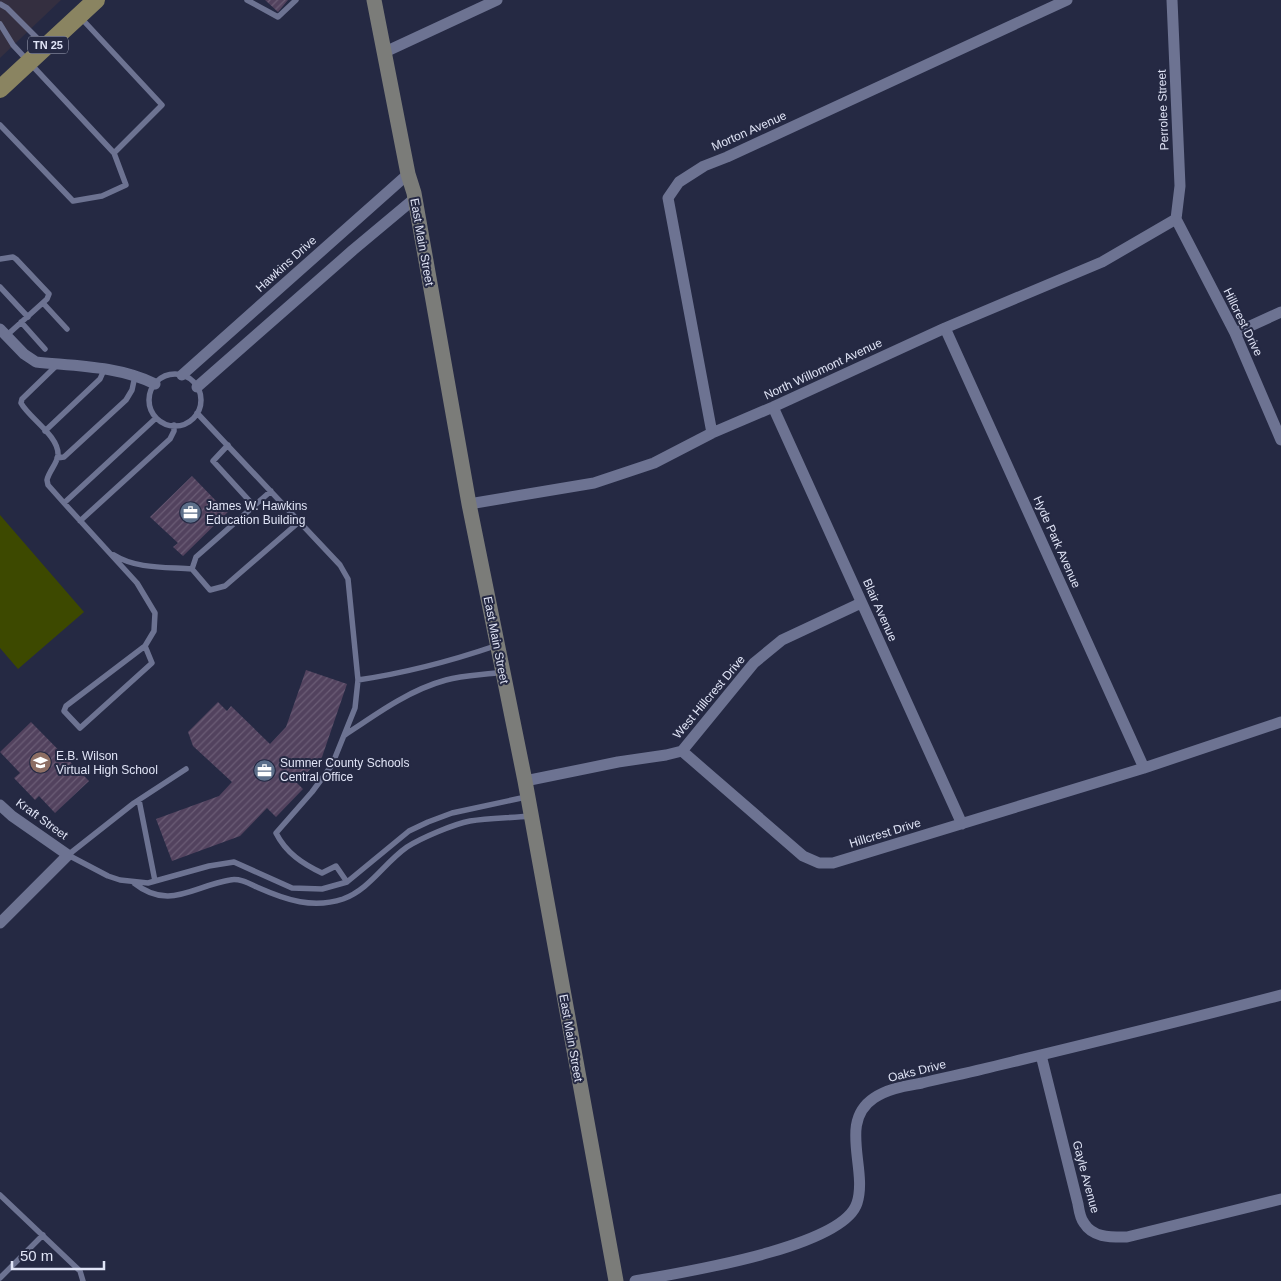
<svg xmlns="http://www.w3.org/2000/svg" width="1281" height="1281" font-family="Arial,sans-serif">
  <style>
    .medical { fill: #342f40 }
    .grass { fill: #3d4900 }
    .building { fill: url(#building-hatch) }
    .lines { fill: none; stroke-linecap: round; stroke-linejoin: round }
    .lane { stroke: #6d7392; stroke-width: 5.5 }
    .street { stroke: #6d7392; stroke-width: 11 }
    .secondary { stroke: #7b7c79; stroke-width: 15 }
    .primary { stroke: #8a8461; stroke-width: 18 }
    .labels { text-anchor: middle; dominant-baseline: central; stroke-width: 4; stroke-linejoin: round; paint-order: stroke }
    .shield { fill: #252943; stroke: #a8acc0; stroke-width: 1 }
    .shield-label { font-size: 11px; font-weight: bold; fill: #e0e4f6 }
    .street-label { font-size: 12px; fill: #e0e4f6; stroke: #252943 }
    .poi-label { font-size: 12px; fill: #e0e4f6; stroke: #252943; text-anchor: start }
  </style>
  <defs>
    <pattern id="building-hatch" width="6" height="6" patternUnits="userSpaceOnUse" patternTransform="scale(1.25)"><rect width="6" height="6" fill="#52425e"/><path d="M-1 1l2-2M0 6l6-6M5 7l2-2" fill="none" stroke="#6b5d76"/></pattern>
  </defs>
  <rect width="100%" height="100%" fill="#252943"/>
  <!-- medical -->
  <path class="medical" d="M0,0H61L0,58Z"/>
  <!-- grass -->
  <path class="grass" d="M0,515L84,612L18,669L0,648Z"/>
  <!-- building -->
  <path class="building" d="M265,0H288L278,12Z
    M192,476L219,504L222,501L231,509L183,556L173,547L178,543L150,517Z
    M306,670L347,684L322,757L297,783L303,789L276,817L267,808L240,836L172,861L156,819L219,796L232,782L193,746L188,732L218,702L227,711L231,706L270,744L286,727Z
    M31,722L89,781L55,813L39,796L35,800L14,778L20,773L0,752Z"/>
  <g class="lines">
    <!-- lane -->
    <path class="lane" d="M247,0L278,17L296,0
      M0,4L7,8L44,45
      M0,24L13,45L114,153L162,105L81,18
      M0,125L73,201L102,196L126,185L114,153
      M0,259L13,257L16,259L49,294L47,299L6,336
      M0,287L28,317
      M43,303L67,329
      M21,322L45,349
      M57,364L55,367L22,399L21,403C29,418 59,436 58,455C57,464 49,471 47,480L48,485L64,503
      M149 400a26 26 0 1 1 52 0a26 26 0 1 1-52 0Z
      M197,413L340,565L348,579L358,680L355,708L332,765L312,792L276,833C286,853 303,864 322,873L336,866L347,882
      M45,431L100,379L104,370
      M228,445L213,461L254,506
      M57,458L64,457L126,400L132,390L135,376
      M271,491L196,557L192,569L210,590L225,586L299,522
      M80,521L170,439L174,431V425
      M114,555C136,569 166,567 192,569
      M145,646L152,663L80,728L64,711L66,706L145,646L154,631L155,613L137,583L64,503L156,418
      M358,680C405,673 451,661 495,646
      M345,735C376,714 409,690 446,680C464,675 484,675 503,672
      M186,769L134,803L68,855L108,876L120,880L148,883L209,866L234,862L292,888L322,889L347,882L409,831L428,822L452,813L526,797
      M139,800L155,881
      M134,883C169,911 193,886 230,880C240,878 250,884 259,888C286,900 313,909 343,899C370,889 384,863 407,847C421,838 454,824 470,821C489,818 510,818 530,816
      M0,1195L80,1271L83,1281
      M0,1278L43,1235"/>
    <!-- street -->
    <path class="street" d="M1172,0L1180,186L1176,219
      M385,52L497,0
      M1176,219L1235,333L1281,440
      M945,328L1144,768
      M0,329L24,354L36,362C75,366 119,366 155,384
      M1235,333L1281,312
      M182,375L408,174
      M197,387L353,250L414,199
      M773,407L962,824
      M712,433L668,198L679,182L704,166L727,157L1067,0
      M469,504L594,483L654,463L712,433L773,407L945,328L1102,262L1176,219
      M682,751L754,663L782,640L861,603
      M525,781L618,762L666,755L682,751L803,856L819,863H833L1144,768L1281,722
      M0,805L12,816L68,855L0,923
      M1041,1055L1078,1204C1079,1210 1080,1218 1084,1223C1093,1238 1111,1237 1127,1237L1281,1199
      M635,1281C678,1273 843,1248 857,1203C868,1169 838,1122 874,1098C889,1088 906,1086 922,1083C942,1078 963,1074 983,1069C1082,1045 1182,1021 1281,995"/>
    <!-- secondary -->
    <path class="secondary" d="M374,0L408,174L414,193L469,504L525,781L616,1281"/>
    <!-- primary -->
    <path class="primary" d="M0,89L96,0"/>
  </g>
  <!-- icons -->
  <defs>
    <symbol id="office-disc" viewBox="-11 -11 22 22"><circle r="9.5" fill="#5c6f8a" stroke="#252943"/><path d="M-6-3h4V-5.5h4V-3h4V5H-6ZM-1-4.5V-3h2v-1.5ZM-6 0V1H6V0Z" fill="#fff"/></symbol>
    <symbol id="school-disc" viewBox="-11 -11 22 22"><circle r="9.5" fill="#8d6e63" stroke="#252943"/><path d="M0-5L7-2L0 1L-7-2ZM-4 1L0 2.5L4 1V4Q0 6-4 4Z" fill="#fff"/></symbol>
  </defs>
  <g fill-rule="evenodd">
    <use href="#office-disc" x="178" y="500" width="25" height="25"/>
    <use href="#school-disc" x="28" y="750" width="25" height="25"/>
    <use href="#office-disc" x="252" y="758" width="25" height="25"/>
  </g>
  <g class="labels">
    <!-- shield labels -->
    <rect class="shield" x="28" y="36.5" width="40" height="17" rx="4"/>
    <g class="shield-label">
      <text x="48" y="45">TN 25</text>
    </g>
    <!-- street labels -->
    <g class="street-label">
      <text transform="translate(1163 110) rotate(-92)">Perrolee Street</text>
      <text transform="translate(749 131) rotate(-24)">Morton Avenue</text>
      <text transform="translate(422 242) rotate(80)">East Main Street</text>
      <text transform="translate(286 264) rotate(-42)">Hawkins Drive</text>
      <text transform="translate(1243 322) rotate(64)">Hillcrest Drive</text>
      <text transform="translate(823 369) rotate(-25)">North Willomont Avenue</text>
      <text transform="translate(1057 542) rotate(66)">Hyde Park Avenue</text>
      <text transform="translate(880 610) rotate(66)">Blair Avenue</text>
      <text transform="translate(496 640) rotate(79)">East Main Street</text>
      <text transform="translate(709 697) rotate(-50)">West Hillcrest Drive</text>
      <text transform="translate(42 819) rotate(36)">Kraft Street</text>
      <text transform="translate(885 833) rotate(-17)">Hillcrest Drive</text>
      <text transform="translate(571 1038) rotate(80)">East Main Street</text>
      <text transform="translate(917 1071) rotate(-14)">Oaks Drive</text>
      <text transform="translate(1086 1177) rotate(75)">Gayle Avenue</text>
    </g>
    <!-- poi labels -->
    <g class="poi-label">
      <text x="206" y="506">James W. Hawkins<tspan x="206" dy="14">Education Building</tspan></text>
      <text x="56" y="756">E.B. Wilson<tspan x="56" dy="14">Virtual High School</tspan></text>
      <text x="280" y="763">Sumner County Schools<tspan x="280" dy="14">Central Office</tspan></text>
    </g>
  </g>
  <!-- scale -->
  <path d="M12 1261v8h92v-8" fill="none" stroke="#e0e4f6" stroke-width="2.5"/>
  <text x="20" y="1261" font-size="15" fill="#e0e4f6" stroke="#252943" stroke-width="4" paint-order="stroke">50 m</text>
</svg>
